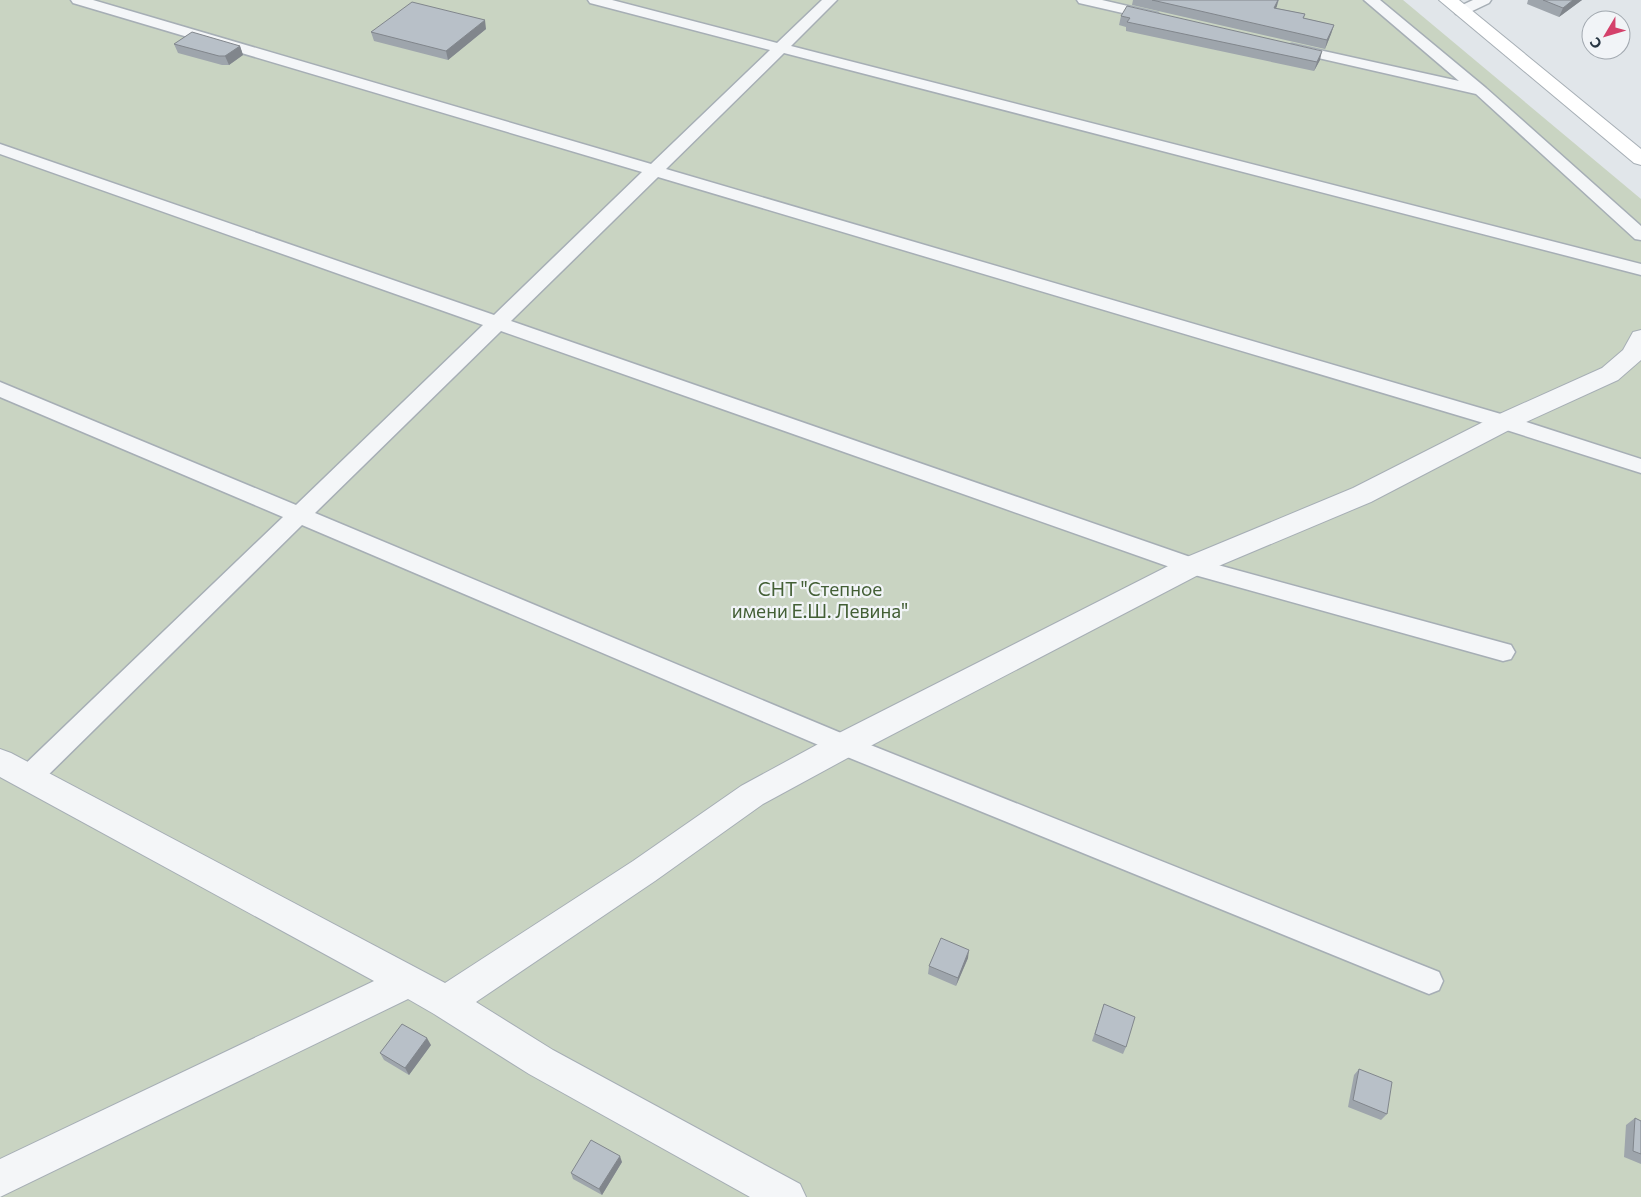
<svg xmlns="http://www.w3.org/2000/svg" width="1641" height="1197" font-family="Commissioner,sans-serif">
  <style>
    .green { fill: #c9d4c2 }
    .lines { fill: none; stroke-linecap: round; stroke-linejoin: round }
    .lane-casing { stroke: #a6aeb5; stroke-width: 3 }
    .street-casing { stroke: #a6aeb5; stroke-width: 2 }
    .secondary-casing { stroke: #a6aeb5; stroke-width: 2 }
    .lane { fill: #f4f6f8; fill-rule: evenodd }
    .street { fill: #f4f6f8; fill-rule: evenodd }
    .secondary { fill: #fff; fill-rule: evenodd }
    .wall { fill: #9ea5ac }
    .shaded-wall { fill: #81868c }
    .building { fill: #b8c0c8; stroke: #81868c }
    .labels { text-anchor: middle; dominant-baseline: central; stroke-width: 4.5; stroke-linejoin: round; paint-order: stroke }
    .park-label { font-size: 19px; fill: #435f35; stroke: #f1f4f7 }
  </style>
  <rect width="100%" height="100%" fill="#e1e6ea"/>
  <!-- green -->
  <path class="green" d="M0,0H1403L1641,199V1197H0Z"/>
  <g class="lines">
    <defs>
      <path id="lane" d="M71,0H93L651,164L770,50L590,3L588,0H612L777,43L822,0H837L791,46L1641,264V275L784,53L666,169L1511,417L1641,459V473L1497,427L658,177L511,321L1196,559L1511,645L1515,652L1511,659L1503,661L1184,572L501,331L315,513L853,738L1439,972L1443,981L1439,990L1429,994L1419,990L835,752L302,525L38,785L29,788L20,785L17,777L20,769L283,517L0,397V382L296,505L483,325L0,154V144L494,315L642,172L73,3Z
        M1077,0H1102L1158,13L1160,16L1158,19L1153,20L1079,3Z
        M1364,0H1380L1486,88L1641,226V240L1635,239L1476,94L1292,52L1287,51L1285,48L1287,45L1292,44L1459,81Z
        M1473,0H1491L1489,3L1466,14H1456L1454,11L1456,8Z"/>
      <path id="street" d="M1641,330V360L1618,380L1513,428L1371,502L1202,573L855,754L763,804L655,881L476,1002L553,1050L800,1184L806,1197H750L529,1074L434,1014L408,999L0,1197V1159L374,981L0,777V749L11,753L445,983L633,861L741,786L833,736L1182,559L1353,488L1495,416L1602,368L1623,350L1633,332Z"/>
      <path id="secondary" d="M1439,0H1459L1641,149V165L1634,163Z"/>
    </defs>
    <!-- lane casing -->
    <use href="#lane" class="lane-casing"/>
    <!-- street casing -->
    <use href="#street" class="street-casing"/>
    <!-- secondary casing -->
    <use href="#secondary" class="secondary-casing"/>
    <!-- lane -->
    <use href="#lane" class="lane"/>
    <!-- street -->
    <use href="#street" class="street"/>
    <!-- secondary -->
    <use href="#secondary" class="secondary"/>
  </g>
  <!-- wall -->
  <path class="wall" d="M1133,0H1279L1276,8L1305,14L1304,18L1334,25L1331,34L1325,49L1132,5Z
    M1528,0H1582L1559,17L1527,4Z
    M1121,16L1320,60L1314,71L1126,31V27L1119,25Z
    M486,29L448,60L374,41L371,32Z
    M174,44L240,46L243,55L229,65H222L178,53Z
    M968,958L956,986L928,974L929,966Z
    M1104,1004L1126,1047L1123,1054L1092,1041Z
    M431,1045L409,1075L384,1060L380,1053Z
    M1359,1069L1387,1114L1381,1120L1348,1107L1354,1075Z
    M1635,1118L1641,1121V1164L1624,1157L1626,1125Z
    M622,1162L602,1195L573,1179L571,1173Z"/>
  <!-- shaded-wall -->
  <path class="shaded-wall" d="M1278,0L1277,6L1272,17L1274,8Z
    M1573,0H1582L1559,17L1563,8Z
    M485,20L486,29L448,60L446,51Z
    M1334,25L1331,34L1325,49L1327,40Z
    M240,46L243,55L229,65L225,56Z
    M1322,51L1320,60L1314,71L1317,62Z
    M969,950L968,958L956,986L958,978Z
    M427,1038L431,1045L409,1075L405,1068Z
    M620,1156L622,1162L602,1195L599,1189Z"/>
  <!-- building -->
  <path class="building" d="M1152,0H1278L1274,8L1305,14L1303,18L1334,25L1327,40Z
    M1543,0H1573L1563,8Z
    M412,2L485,20L446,51L371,32Z
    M1127,6L1322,51L1317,62L1127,22L1130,18L1121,16Z
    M192,32L240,46L225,56H219L174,44Z
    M941,938L969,950L958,978L929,966Z
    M1104,1004L1135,1017L1126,1047L1095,1034Z
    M402,1024L427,1038L405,1068L380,1053Z
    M1359,1069L1392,1082L1387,1114L1353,1100Z
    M1635,1118L1641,1121V1154L1633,1151Z
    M591,1140L620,1156L599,1189L571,1173Z"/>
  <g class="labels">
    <!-- park labels -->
    <g class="park-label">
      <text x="820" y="588">СНТ "Степное<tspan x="820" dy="22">имени Е.Ш. Левина"</tspan></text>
    </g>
  </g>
  <!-- north arrow -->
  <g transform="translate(1606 35) rotate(232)"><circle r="24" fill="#f1f4f7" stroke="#a1a8af"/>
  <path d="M0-4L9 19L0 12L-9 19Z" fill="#d4416b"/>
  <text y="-8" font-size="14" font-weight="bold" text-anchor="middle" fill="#283643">С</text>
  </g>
</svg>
